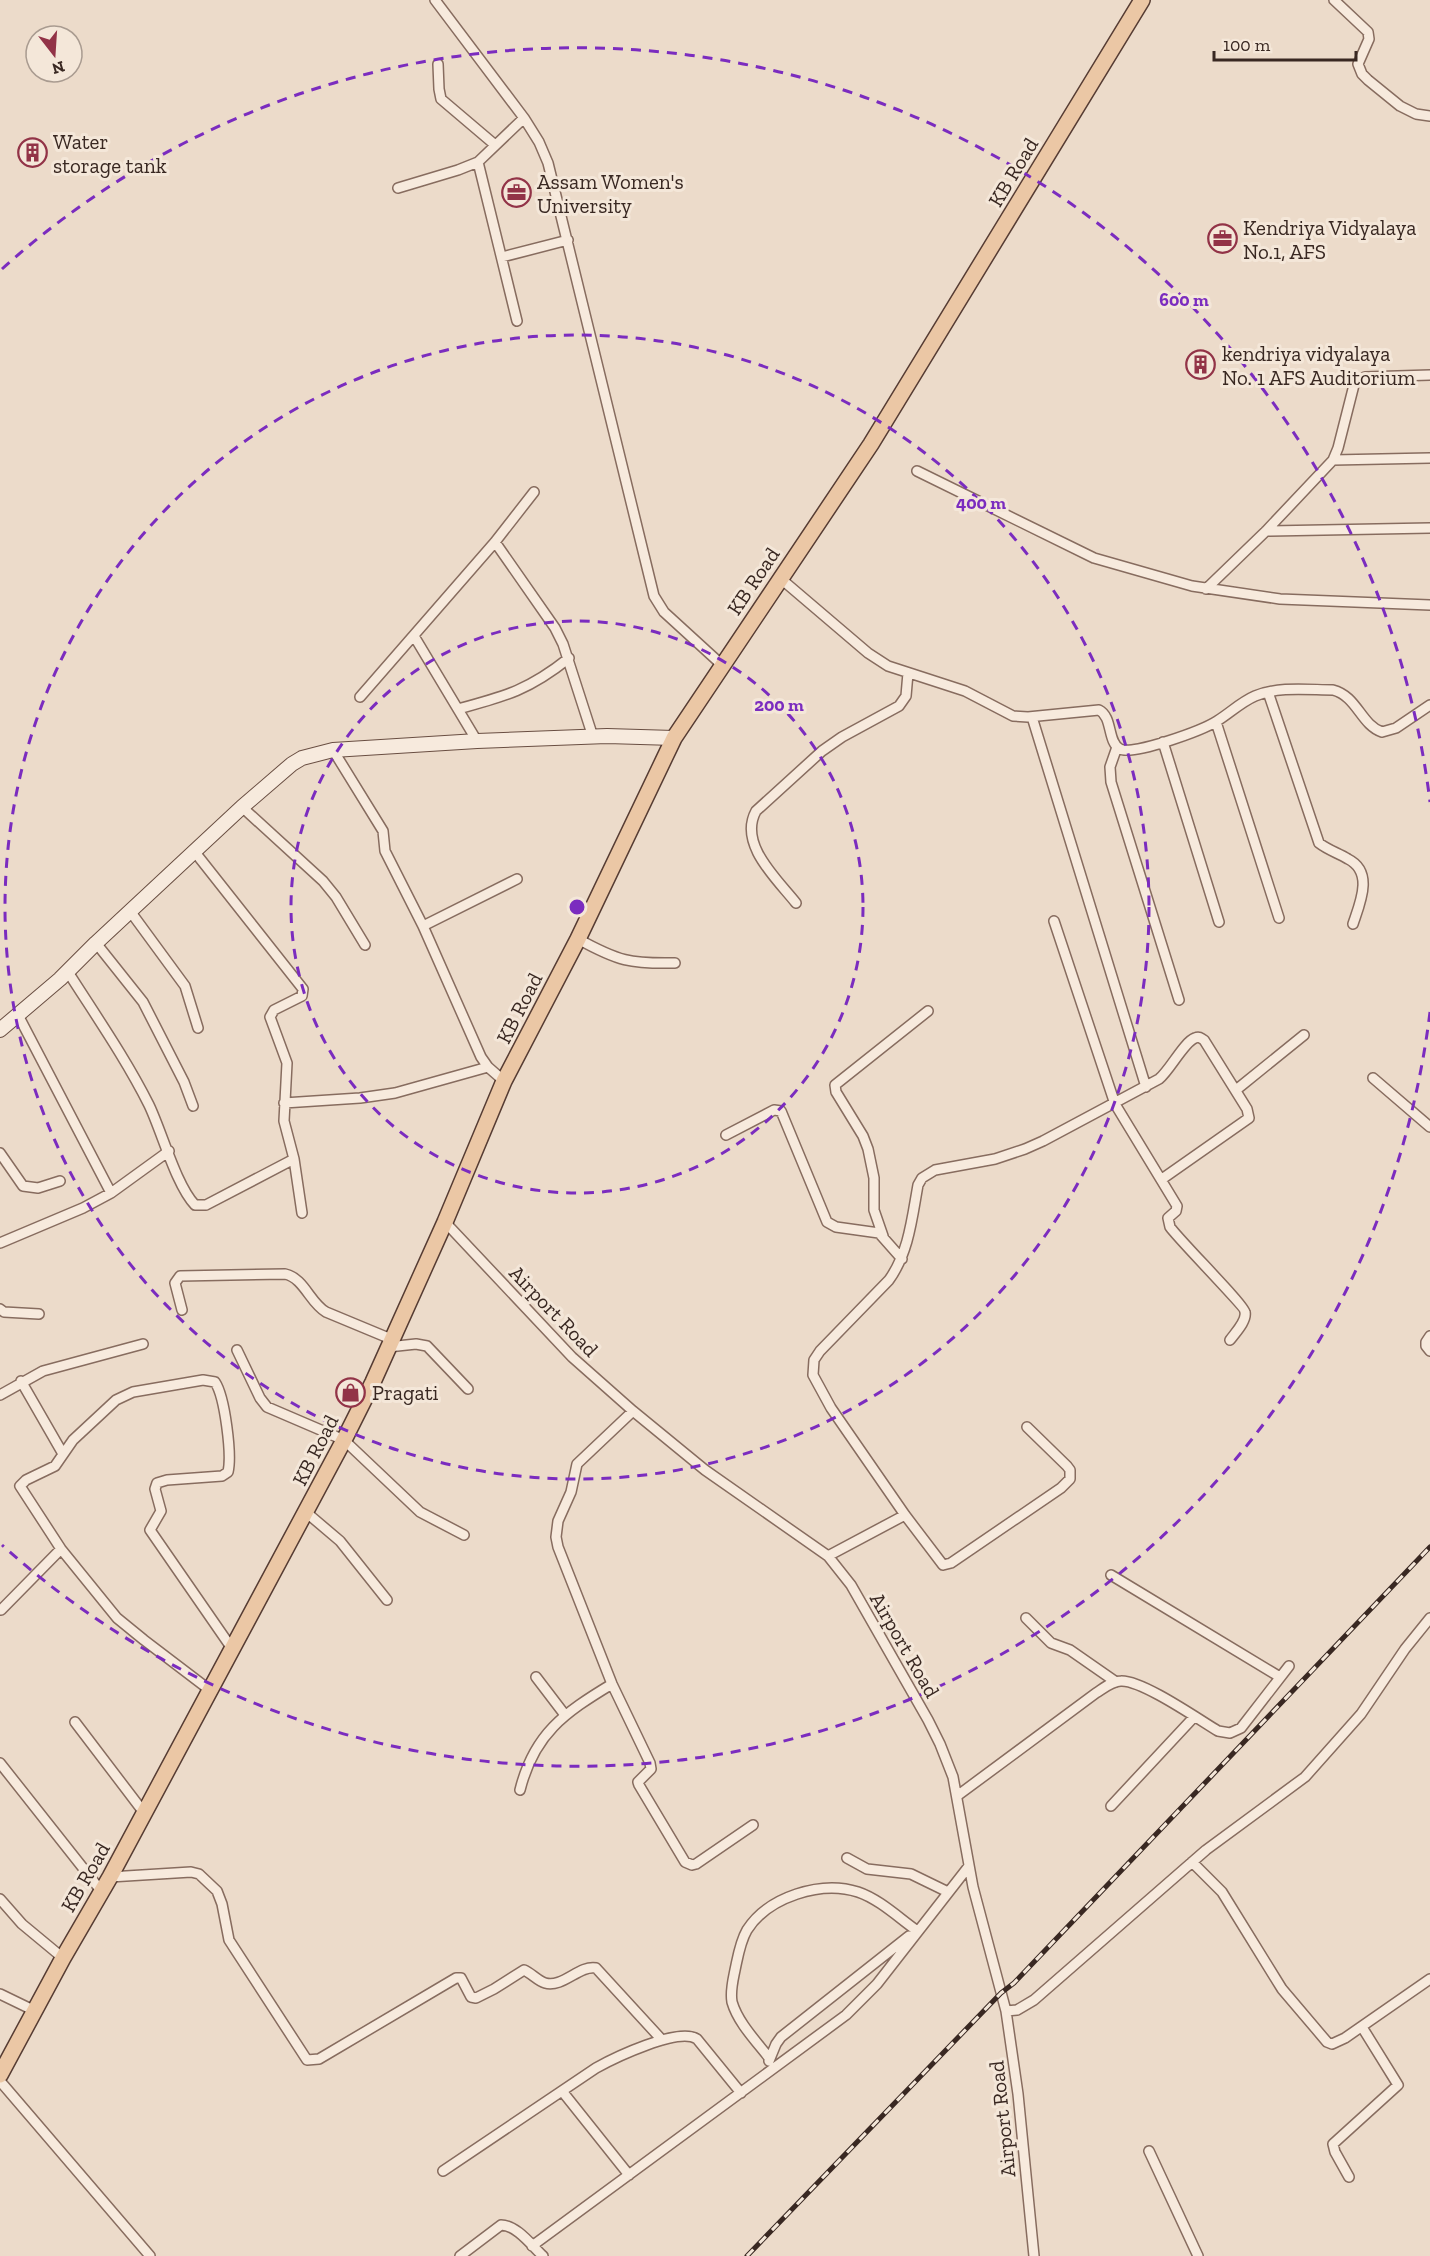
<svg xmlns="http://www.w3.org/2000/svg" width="1430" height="2256" font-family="'Zilla Slab',serif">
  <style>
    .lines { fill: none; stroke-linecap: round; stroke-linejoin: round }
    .minor-casing { stroke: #876c5f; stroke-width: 12 }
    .secondary-casing { stroke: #694e42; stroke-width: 16 }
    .primary-casing { stroke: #563c33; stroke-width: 18 }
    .minor { stroke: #f7eadd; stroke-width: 9 }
    .secondary { stroke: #f7eadd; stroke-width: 14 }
    .primary { stroke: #ebc7a5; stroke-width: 15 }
    .rail-casing { stroke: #392822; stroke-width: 5 }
    .rail { stroke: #f4e7d9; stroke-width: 3; stroke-dasharray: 9; stroke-linecap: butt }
    .ring { fill: none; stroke: #7b2cbf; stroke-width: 3; stroke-dasharray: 10 8 }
    .labels { text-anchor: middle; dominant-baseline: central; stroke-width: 6; stroke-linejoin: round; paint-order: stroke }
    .poi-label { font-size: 21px; fill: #392822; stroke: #f4e7d9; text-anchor: start }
    .street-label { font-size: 21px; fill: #392822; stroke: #f4e7d9 }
    .centre { fill: #7b2cbf; stroke: #f4e7d9; stroke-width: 3 }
    .ring-label { font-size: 18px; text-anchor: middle; font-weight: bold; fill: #7b2cbf; stroke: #f4e7d9; stroke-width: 6; stroke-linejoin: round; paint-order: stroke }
  </style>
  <rect width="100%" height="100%" fill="#ecdbca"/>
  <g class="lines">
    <defs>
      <path id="minor" d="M435,0L524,118L539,142L548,163L654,596L664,612L722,665
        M1334,0L1368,32L1369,39L1358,64L1362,74L1368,80L1400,106L1416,114L1430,116
        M438,64L439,89L441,99L494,144
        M398,188L458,170L478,162
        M502,257L568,240
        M517,321L478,162L524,118
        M1333,460L1430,458
        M917,471L1094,558L1192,586L1280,599L1430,605
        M1266,531L1430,528
        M495,542L555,628L563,644L593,737
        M780,578L868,653L888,666L965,691L1013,716L1028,717L1099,710C1113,717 1107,742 1120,749C1133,756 1203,730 1217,721C1230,713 1241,702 1255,696C1279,686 1309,690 1333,690C1357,696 1361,725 1382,732L1396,728L1430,705
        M1206,589L1266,531L1333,460L1338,448L1355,381L1365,377L1430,375
        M414,636L477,741
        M1268,692L1319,843C1328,850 1338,853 1348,859C1374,872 1360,903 1353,924
        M360,697L495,542L534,492
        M458,709C506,696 529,690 569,658
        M1032,717L1146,1087
        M1216,722L1279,918
        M1163,742L1219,922
        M1117,747L1110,767L1111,782L1179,1000
        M333,750L383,831L385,851L423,926L481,1057L488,1067L504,1081
        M242,807L323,881L336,897L365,945
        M194,851L303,989L302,996L274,1010L270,1017L287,1063L284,1121L294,1159L302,1213
        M796,903C777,879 738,844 756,811L822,751L842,737L899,706L906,696L908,673
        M130,911L185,986L198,1028
        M1054,921L1115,1104L1177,1206L1176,1211L1168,1218L1170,1227C1180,1241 1245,1306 1245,1312C1247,1321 1235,1333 1230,1340
        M423,926L517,879
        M578,939C618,961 630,964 675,963
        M96,943L143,1002L184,1082L193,1106
        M68,972C96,1016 126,1059 149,1105C162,1132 176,1185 195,1205H206L294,1159
        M18,1015L111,1193
        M1373,1078L1430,1127
        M1236,1090L1304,1035
        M284,1103L360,1098L395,1093L488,1067
        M726,1135L774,1110L781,1111L827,1222L836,1227L879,1233L902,1259
        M0,1153L23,1186L38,1188L60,1181
        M445,1222L572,1357L633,1411L705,1470L828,1556L851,1585L928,1720L940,1744L953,1777L973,1887L1006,2011L1018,2094L1034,2256
        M883,1236L874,1210V1178L868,1149L863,1136L836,1092L835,1085L928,1011
        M0,1243L83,1208L111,1193L169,1151
        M0,1309L4,1312L39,1314
        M182,1310L175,1283L180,1276L285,1274C304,1278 310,1303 326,1312L391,1339
        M1430,1336L1426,1342V1346L1430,1351
        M388,1347L416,1344L427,1346L468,1389
        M237,1350L260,1398L267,1407L344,1440L420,1512L464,1535
        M21,1381L63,1454
        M0,1395L43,1371L143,1344
        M633,1411L577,1464L571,1492L558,1521L556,1537L558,1547L612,1684L650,1763L651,1769L638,1782L639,1785L685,1862L692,1865L696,1864L753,1825
        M1027,1427L1067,1466L1070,1470V1479L1061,1488L951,1563L943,1565L905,1515L831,1408L813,1375L814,1360L820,1351L889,1280C909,1252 912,1218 918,1185L922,1178L935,1170L995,1159L1025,1149L1043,1141L1159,1079C1170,1070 1184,1042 1195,1038C1200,1036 1200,1038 1204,1040L1247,1109L1249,1118L1162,1179
        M307,1513L340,1541L387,1600
        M828,1556L905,1515
        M1111,1575L1280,1677
        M1,1610L61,1549
        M1026,1618L1051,1643L1070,1650L1116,1682
        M536,1677L565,1715
        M211,1691L144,1640L117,1618L61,1549L20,1486L26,1480L55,1466L73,1440L116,1400L133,1392L203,1380L215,1382C225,1397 232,1455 228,1472L222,1476L167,1480L157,1483L155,1489L161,1511L150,1530L233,1650
        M75,1722L145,1814
        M0,1763L102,1892
        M520,1790C534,1734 564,1713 612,1684
        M957,1796L1096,1693C1104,1688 1112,1681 1121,1681C1142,1680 1198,1719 1218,1731L1230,1733L1241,1728L1289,1666
        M1111,1806L1194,1717
        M847,1858L867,1869L911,1874L948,1892
        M1192,1862L1222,1892L1282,1989L1327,2042L1332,2044L1345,2038L1430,1979
        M110,1877L191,1872L199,1874L217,1891L222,1904L229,1940L307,2060L319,2059L456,1978H461L471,1997L476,1998L494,1989L524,1970C531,1973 538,1981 545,1983C563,1988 579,1965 596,1968L662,2040
        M0,1899L22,1924L63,1958
        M0,1994L33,2010
        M1006,2011L1017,2010L1034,2000L1206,1850L1305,1777L1361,1714L1405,1649L1430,1618
        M770,2059C757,2042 738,2023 732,2002C730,1991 733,1980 735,1970C738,1956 740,1942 747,1930C768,1897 821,1880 858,1892C879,1899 899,1918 916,1930
        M769,2061L776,2044L781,2037L909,1936
        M0,2081L150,2256
        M562,2091L629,2175
        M1149,2151L1198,2256
        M443,2171L596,2068C614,2058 678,2027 697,2039L741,2093
        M1349,2177L1335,2152L1333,2144L1398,2085L1362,2027
        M532,2246L846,2015L877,1984L969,1866
        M460,2256L501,2225C517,2225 532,2246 543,2256"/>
      <path id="secondary" d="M0,1030L60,979L96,943L242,807L292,764L302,758L333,750L477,741L607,736L674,738"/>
      <path id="primary" d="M0,2075L63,1958L110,1877L344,1440L373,1382L445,1222L504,1081L578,939L674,738L871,444L1142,0"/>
    </defs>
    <!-- minor casing -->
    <use href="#minor" class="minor-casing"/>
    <!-- secondary casing -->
    <use href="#secondary" class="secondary-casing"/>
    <!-- primary casing -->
    <use href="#primary" class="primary-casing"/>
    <!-- minor -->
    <use href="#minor" class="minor"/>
    <!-- secondary -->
    <use href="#secondary" class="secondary"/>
    <!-- primary -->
    <use href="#primary" class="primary"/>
    <defs>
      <path id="rail" d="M747,2256L1001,1993L1014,1983L1430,1547"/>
    </defs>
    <!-- rail casing -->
    <use href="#rail" class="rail-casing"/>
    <!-- rail -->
    <use href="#rail" class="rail"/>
  </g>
  <!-- distance rings -->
  <g class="ring">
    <circle cx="577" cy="907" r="286"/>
    <circle cx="577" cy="907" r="572"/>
    <path d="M1430 1012A859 859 0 0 1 2 1545M2 269A859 859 0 0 1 1430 802"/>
  </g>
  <!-- icons -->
  <defs>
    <symbol id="building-ring" viewBox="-11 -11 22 22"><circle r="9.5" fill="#f4e7d9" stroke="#923347" stroke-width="1.5"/><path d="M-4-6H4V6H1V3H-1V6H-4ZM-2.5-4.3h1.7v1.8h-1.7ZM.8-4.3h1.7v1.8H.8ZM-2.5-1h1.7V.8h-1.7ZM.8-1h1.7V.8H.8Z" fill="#923347"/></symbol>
    <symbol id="office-ring" viewBox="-11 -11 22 22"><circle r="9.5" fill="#f4e7d9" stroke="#923347" stroke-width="1.5"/><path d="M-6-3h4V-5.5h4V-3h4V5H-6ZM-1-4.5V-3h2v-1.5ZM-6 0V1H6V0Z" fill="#923347"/></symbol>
    <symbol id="shop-ring" viewBox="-11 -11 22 22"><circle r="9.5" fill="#f4e7d9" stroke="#923347" stroke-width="1.5"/><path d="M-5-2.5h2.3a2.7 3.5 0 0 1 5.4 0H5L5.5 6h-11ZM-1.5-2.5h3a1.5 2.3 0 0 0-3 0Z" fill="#923347"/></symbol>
  </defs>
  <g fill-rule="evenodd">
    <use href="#building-ring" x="16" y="136" width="33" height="33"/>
    <use href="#office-ring" x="500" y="176" width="33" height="33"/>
    <use href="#office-ring" x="1206" y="222" width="33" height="33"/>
    <use href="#building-ring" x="1184" y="348" width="33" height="33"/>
    <use href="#shop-ring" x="334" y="1376" width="33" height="33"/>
  </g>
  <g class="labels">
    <!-- poi labels -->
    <g class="poi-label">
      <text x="53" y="141">Water<tspan x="53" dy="24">storage tank</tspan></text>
      <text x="537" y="181">Assam Women's<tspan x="537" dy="24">University</tspan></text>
      <text x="1243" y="227">Kendriya Vidyalaya<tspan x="1243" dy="24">No.1, AFS</tspan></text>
      <text x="1222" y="353">kendriya vidyalaya<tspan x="1222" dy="24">No. 1 AFS Auditorium</tspan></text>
      <text x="372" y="1392">Pragati</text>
    </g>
    <!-- street labels -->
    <g class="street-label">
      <text transform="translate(1013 172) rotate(-59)">KB Road</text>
      <text transform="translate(753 581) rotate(-56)">KB Road</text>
      <text transform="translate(519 1008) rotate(-63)">KB Road</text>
      <text transform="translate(554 1311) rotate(46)">Airport Road</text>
      <text transform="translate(315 1450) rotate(-63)">KB Road</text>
      <text transform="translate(905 1645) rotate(60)">Airport Road</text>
      <text transform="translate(85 1877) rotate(-60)">KB Road</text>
      <text transform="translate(1002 2119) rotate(-96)">Airport Road</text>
    </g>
  </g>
  <circle cx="577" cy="907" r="9" class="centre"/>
  <g class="ring-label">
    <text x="1184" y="306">600 m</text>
    <text x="981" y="509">400 m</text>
    <text x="779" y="711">200 m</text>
  </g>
  <!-- north arrow -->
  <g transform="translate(54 54) rotate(163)"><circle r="28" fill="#f4e7d9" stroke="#a99b90" stroke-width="1.5"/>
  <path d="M0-4.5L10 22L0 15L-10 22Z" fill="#923347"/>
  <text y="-9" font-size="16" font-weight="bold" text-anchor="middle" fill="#392822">N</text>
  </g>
  <!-- scale -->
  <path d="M1214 51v9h142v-9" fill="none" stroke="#392822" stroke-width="3"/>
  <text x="1223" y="51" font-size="18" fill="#392822" stroke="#f4e7d9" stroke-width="4.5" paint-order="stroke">100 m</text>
</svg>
